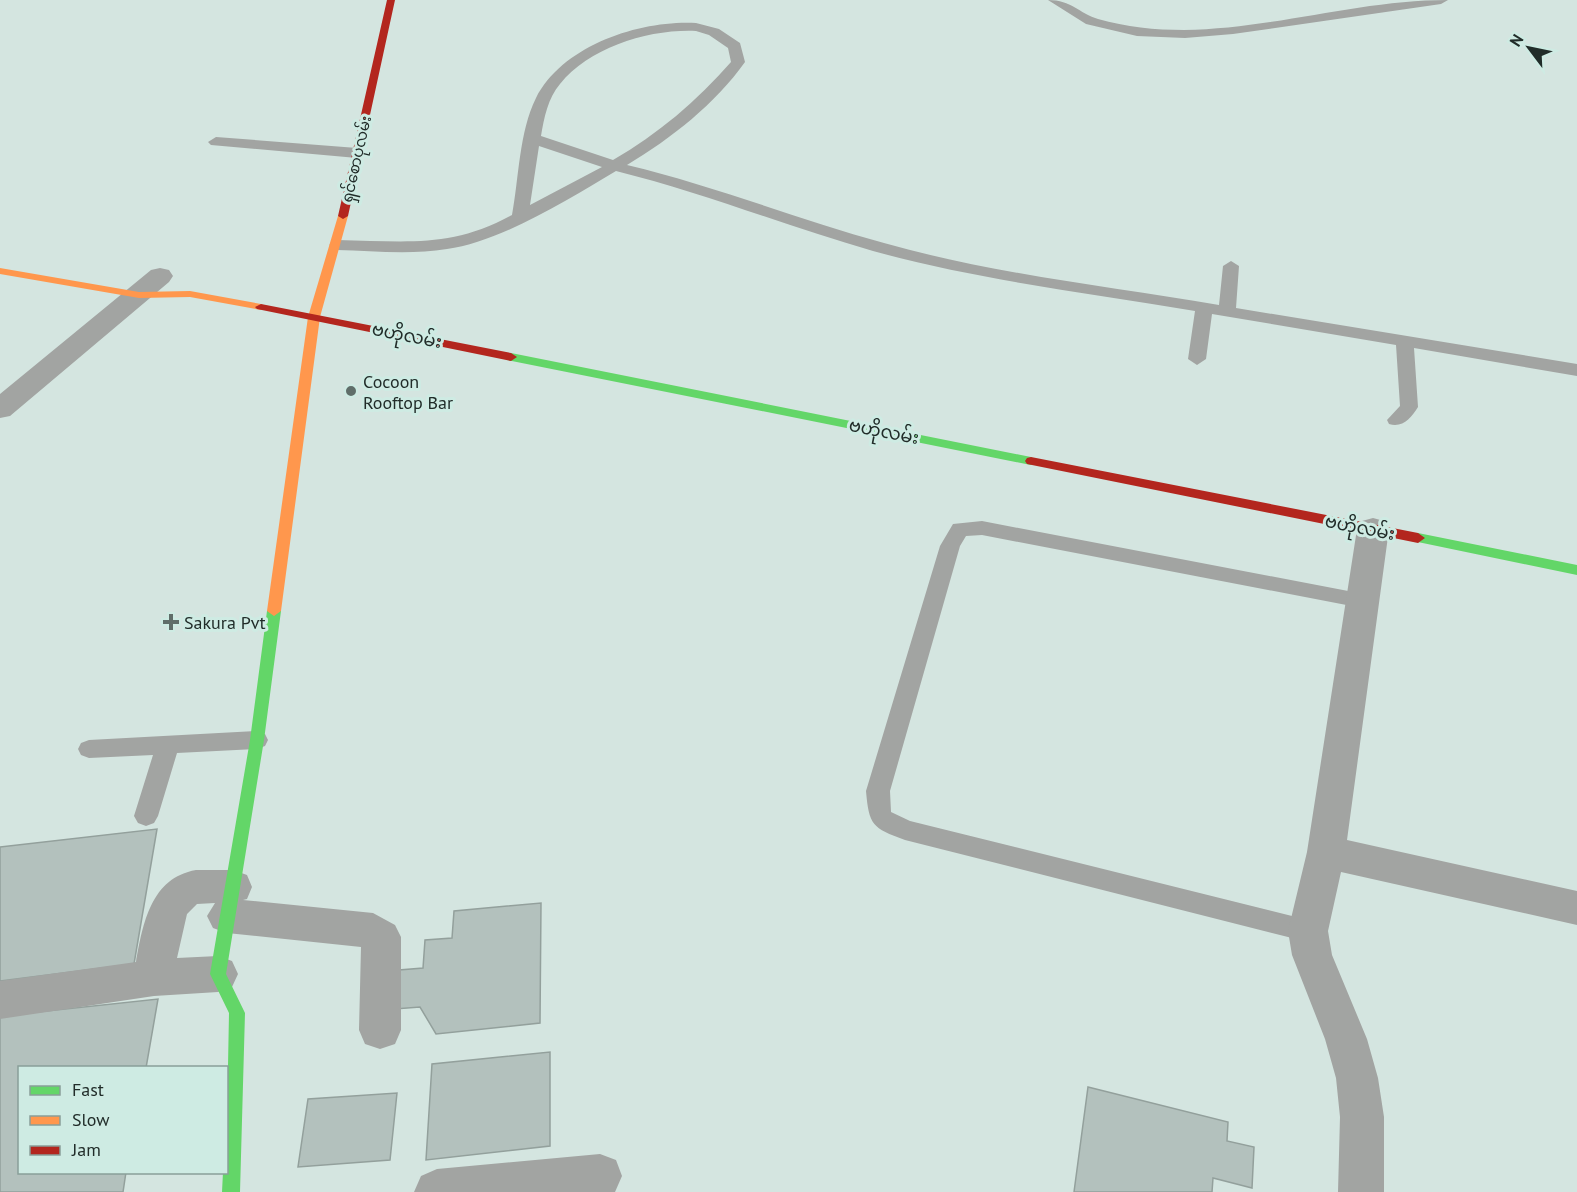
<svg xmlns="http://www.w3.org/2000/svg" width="1577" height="1192" font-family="'PT Sans','Noto Sans Myanmar',sans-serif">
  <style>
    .building { fill: #b3c1bd; stroke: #93a09c; stroke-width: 1.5 }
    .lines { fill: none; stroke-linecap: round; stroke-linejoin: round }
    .lane { fill: #a2a4a2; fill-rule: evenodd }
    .street { fill: #a2a4a2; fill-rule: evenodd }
    .fast { fill: #63d668; fill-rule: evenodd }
    .slow { fill: #ff974d; fill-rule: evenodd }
    .jam { fill: #b3261e; fill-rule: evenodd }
    .poi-dot { fill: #606d69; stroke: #ceebe3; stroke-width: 2 }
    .labels { text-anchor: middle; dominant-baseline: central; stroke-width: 6; stroke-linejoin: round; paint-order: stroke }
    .far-street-label { font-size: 15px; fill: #212c29; stroke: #ceebe3 }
    .street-label { font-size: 18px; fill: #212c29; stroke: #ceebe3 }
    .poi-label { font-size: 18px; fill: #212c29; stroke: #ceebe3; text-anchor: start }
  </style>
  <rect width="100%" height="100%" fill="#d4e5e0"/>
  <!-- building -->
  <path class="building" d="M157,829L134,964L0,981V847Z
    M541,903L540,1023L436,1034L420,1007L395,1009L399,970L423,968L425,940L452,938L454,911Z
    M158,999L146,1068H20V1172H126L123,1192H0V1016Z
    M550,1052V1146L426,1160L432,1064Z
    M1088,1087L1228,1122L1227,1141L1254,1147L1252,1188L1213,1178L1212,1192H1074Z
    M397,1093L390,1160L298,1167L308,1099Z"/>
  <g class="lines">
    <!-- lane -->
    <path class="lane" d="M1048,0C1072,0 1078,13 1098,19C1126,27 1155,30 1184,30C1273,29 1359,0 1448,0L1441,4L1233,34L1185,38L1137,36L1086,24Z
      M696,23L719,29L740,43L745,62C715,104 672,138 627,165C715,186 797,219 884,243C993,274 1107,286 1219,305L1223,266L1231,261L1239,266L1236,308L1577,364V376L1414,348L1418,407C1411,418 1403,428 1389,424L1387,420L1400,406L1396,345L1212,314L1206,359L1197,365L1188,359L1195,311C1088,293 978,280 873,251C786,226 704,193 616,171C569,199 500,242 447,249C411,255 373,251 337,250L329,245L337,240C404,241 451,249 512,215C519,178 519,132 536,98C563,45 640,20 696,23ZM696,31L709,35L728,48L731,62C697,101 658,134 613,160L541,136C544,118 548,98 560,84C590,47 649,29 696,31ZM539,146L602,167L530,205Z
      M216,137L357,148L365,153L357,158L211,145L208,142Z
      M982,521L1369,595L1373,600L1369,605L1362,608L982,535L966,536L960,546L890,791L891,812L910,821L1308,920L1317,923L1321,931L1317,939L1308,942L905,840C872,828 869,825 866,791L940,546L953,524Z
      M257,731L265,734L268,740L265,746L257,749L177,753L158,816L154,823L146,826L138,823L134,816L153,755L89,758L81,755L78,749L81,743L89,740Z"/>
    <!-- street -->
    <path class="street" d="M160,268L169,270L173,276L169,282L10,416L0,418V394L151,270Z
      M1373,518L1384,521L1389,529L1347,840L1577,891V925L1341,872L1328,931L1332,955L1367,1039L1378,1078L1384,1117V1192H1338L1340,1117L1336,1078L1325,1039L1292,955L1288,931L1307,852L1357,529L1362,521Z
      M196,870H233L247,875L252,887L247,899L243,900L373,913L395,925L401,937V1030L395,1044L380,1049L365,1044L359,1030L361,947L227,933L213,928L207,916L215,903L197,904L187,914L177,958L218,956L232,961L238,974L232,987L218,992L154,996L0,1019V981L136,962C143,923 151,878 196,870Z
      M600,1154L616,1160L622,1176L615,1192H414L421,1176L437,1169Z"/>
    <!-- fast -->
    <path class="fast" d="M511,353L1031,457L1037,461L1031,465L507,360L505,357Z
      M1418,533L1577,565V575L1413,541L1411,538L1413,535Z
      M274,606L281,611L264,740L226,974L245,1013L240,1192H222L223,1172H226L229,1013L210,974L250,740L267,611Z"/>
    <!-- slow -->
    <path class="slow" d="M343,213L348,216L320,317L281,611L274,616L267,611L308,317L338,216Z
      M0,268L139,292L190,291L261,304L267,307L261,310L190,297L139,298L0,274Z"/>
    <!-- jam -->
    <path class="jam" d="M387,0H395L348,216L343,219L338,216Z
      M261,304L511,353L517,357L511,361L257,309L255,307Z
      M1031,457L1418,533L1425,538L1418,543L1027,464L1025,461L1027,458Z"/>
  </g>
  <!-- markers -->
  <g class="poi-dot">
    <circle cx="351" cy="391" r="6"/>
    <path d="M168 613h6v6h6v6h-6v6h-6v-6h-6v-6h6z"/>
  </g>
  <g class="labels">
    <!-- far-street labels -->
    <g class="far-street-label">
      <text transform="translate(356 159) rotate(-77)">ရှင်စောပုလမ်း</text>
    </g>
    <!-- street labels -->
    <g class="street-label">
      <text transform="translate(407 335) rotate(11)">ဗဟိုလမ်း</text>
      <text transform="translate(884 431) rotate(11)">ဗဟိုလမ်း</text>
      <text transform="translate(1360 527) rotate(11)">ဗဟိုလမ်း</text>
    </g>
    <!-- poi labels -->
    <g class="poi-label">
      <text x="363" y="381">Cocoon<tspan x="363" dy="21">Rooftop Bar</tspan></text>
      <text x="184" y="622">Sakura Pvt</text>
    </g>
  </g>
  <!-- legend -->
  <rect x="18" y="1066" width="210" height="108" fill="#ceebe3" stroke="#899f99" stroke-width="1.5"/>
  <rect x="30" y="1086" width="30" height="9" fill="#63d668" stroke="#899f99" stroke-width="1.5"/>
  <text x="72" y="1096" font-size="18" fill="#212c29">Fast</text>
  <rect x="30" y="1116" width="30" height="9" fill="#ff974d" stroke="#899f99" stroke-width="1.5"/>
  <text x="72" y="1126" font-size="18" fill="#212c29">Slow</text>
  <rect x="30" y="1146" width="30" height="9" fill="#b3261e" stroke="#899f99" stroke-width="1.5"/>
  <text x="72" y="1156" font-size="18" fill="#212c29">Jam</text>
  <!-- north arrow -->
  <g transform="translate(1529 48) rotate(302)" stroke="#ceebe3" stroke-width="4.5" paint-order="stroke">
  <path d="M0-4.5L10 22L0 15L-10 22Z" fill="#212c29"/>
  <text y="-9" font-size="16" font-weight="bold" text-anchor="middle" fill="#212c29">N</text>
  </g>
</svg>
